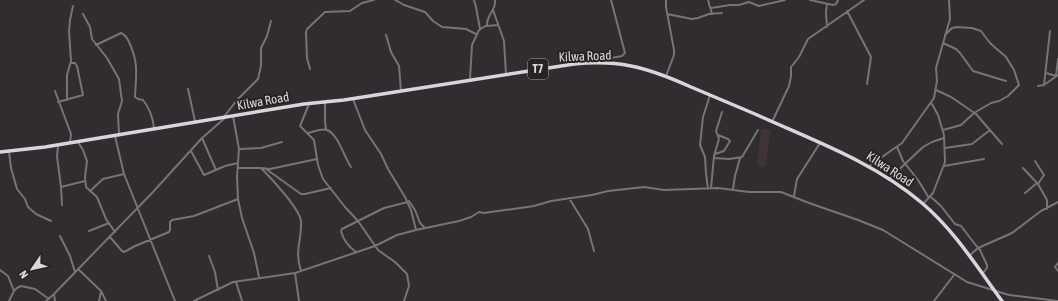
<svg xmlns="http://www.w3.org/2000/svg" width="1058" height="301" font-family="'Asap Condensed',sans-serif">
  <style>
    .built { fill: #3e3339 }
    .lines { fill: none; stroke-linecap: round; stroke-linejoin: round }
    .street { stroke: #757476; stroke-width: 2 }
    .highway { stroke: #d9d5db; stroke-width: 3.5 }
    .labels { text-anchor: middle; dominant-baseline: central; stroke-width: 4; stroke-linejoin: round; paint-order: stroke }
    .shield { fill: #272325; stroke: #a5a2a4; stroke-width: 1 }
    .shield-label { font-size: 12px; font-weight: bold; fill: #dbd8da }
    .street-label { font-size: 13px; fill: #dbd8da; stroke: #272325 }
  </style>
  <rect width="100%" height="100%" fill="#312c2f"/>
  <!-- built -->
  <path class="built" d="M761,129L771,130L765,167L757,166Z"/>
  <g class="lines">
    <!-- street -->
    <path class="street" d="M395,0L404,5L425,12L433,21L442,27L466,29L476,34
      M474,0L476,7L480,29
      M708,0L712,14
      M810,0L833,5L836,4L838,0
      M711,8L730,5H739L749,2L759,6L785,0
      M493,10L504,41L506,75
      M847,11L871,57L867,84
      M83,14L90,27L92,39L107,58L119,79L122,101L118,114L119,134
      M667,14L692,19L698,18L709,14L722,13
      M487,26L498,25
      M827,27L826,12L827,4
      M386,35L391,52L399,66L401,91
      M943,43L956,49L960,53L973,71L1006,81
      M96,45L121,33C126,35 127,38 129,42C139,63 136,75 135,97L138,99L143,100C150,109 153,118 154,128
      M608,62L611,58L622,56L625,53L611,0
      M310,69L307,58L306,32L307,29L325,12L350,11L362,3L374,0
      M1046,73L1056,76
      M666,76L674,55V50L666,7V0
      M1056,76L1058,59
      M470,79L472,45L479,30L487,25C487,13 496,12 495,0
      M1044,85L1050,31
      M1038,86L1044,85L1058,75
      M188,89L195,121
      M936,90L951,97L976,114L1002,144
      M55,91L71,134L70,143
      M353,99L365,130L381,154L388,169L405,197L411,210L416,230
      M67,100V75L71,61L69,31L70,20L73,6
      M58,102L83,95L77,66L75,63H71
      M325,103V122L326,129
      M309,104L300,126L314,140L318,165L323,179L345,207L358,221L378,250L395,262L407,274L409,286L404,301
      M233,116L239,149L237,177L238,199L242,218L254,253L259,277
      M223,118L237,100L258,79L261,66V48L267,36L271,21
      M772,122L789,86L791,76V67L799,57L808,39L864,0
      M943,130L961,125L974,113L991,103L999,101L1008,96L1019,85L1014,70L1006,57L990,43L981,31L972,28L957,27L952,28L945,35
      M308,133C313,132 322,128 327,130C338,134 344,157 351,167
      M115,136L124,174L175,301
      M202,138L216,170
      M78,142L83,150L87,161L85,177L86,187L97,197L106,219L115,232
      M58,146L57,156L61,187L62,205
      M897,147L903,161L918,180L929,198
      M945,148L972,144L990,130
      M240,149L261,148L282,142
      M191,151L204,175L225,166L238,163
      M9,152L11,168L17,189L25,199L28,207L36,214L51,221
      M715,154L724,151L730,141L728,139L718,135
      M714,158L729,159L742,157L758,130
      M1035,161L1044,175L1038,184L1047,200V209
      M869,166L902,143L934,98L937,81L936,68L950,19L949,0
      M944,166L984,159
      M238,168H261C271,178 301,210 301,222C302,241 294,250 301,271
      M261,168L270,169L317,159
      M1023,168L1038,184
      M266,169L301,194H305L331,188
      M890,178L923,147L932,142L944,138
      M61,187L85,181
      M711,188L714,156L719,139L716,131L722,112
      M708,189L706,173L705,157L700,145L703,117L710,95
      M733,189L735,176L740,158
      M90,191L103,179L124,174
      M1025,193L1037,183
      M794,196L797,179L820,143
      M931,197L941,206L955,224L961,226L978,248
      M569,198L588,229L594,251
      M409,201L415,210L420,223L425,228
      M923,204L933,193L945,162L944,135L938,115L932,104
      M89,231L109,223
      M60,236L70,256L75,272
      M110,237L122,251L124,252L135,246L169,232L170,230V222L172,220L194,216L238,199
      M979,248L987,265V268L983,273
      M356,252C349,247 343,239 341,231L342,229L384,208L408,202
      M970,255L978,248L1012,233L1041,211L1058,202
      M209,256L215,272L218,290
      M1058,263L1055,267L1058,271
      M78,269L101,291L106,301
      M0,270L8,276L14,291
      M295,273L299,301
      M236,282L242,301
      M9,301L14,291L17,288L21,286L35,289L49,299
      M46,301L54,294
      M55,301L54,294L153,192L202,138L225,118
      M99,301L101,292
      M194,301L233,282L295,273L375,246L397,235L416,230L459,221L471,217L479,212L484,213L534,206L551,201L592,195L608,191L644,187L664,190L718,188L749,192H781L809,203L858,220L883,230L967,282L1009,295L1058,301
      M934,301L954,275"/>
    <!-- highway -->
    <path class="highway" d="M0,152L45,147L304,104L344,100L574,64C593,62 612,62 631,66C652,70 671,78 691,87C712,96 734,105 755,114C814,141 872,161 922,203C955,231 977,267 1002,301"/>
  </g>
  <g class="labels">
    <!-- shield labels -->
    <rect class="shield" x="528" y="59" width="20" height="20" rx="3"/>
    <g class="shield-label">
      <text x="538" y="69">T7</text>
    </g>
    <!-- street labels -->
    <g class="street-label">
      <text transform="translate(585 56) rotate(-2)">Kilwa Road</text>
      <text transform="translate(263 101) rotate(-10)">Kilwa Road</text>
      <text transform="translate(890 169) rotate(33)">Kilwa Road</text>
    </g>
  </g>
  <!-- north arrow -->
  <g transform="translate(32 269) rotate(236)" stroke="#272325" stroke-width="3" paint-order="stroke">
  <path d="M0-3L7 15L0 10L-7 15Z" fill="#dbd8da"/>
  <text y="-6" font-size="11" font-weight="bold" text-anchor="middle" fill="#dbd8da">N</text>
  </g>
</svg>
